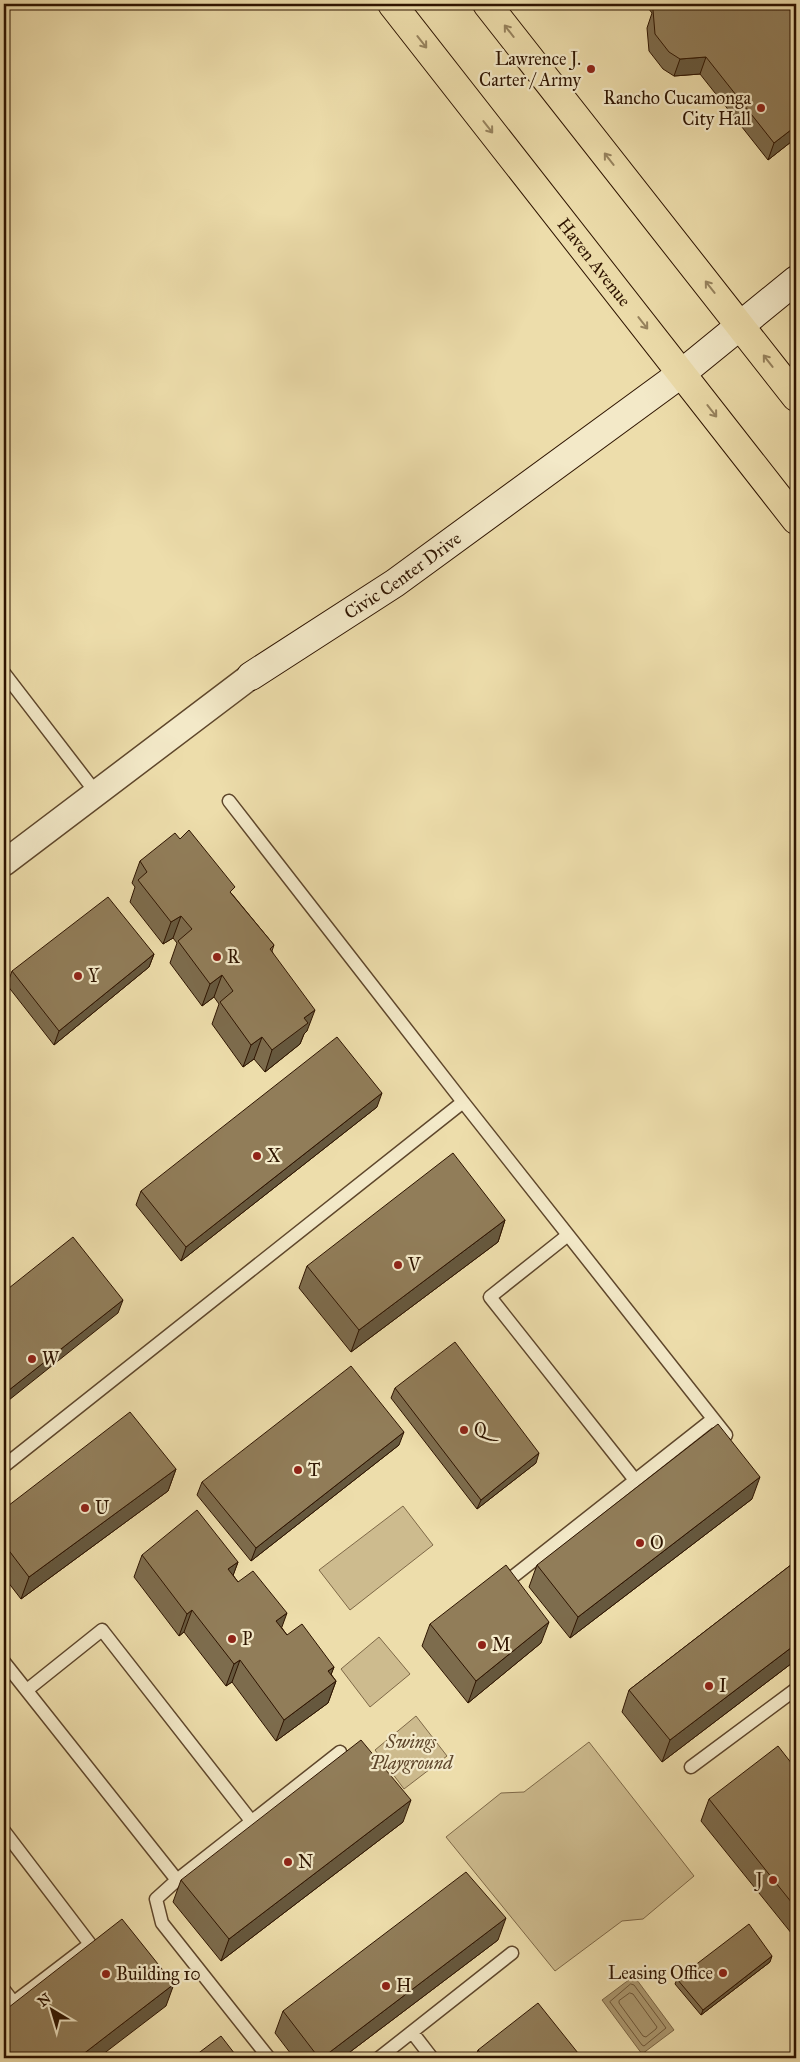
<svg xmlns="http://www.w3.org/2000/svg" width="800" height="2062" font-family="'IM FELL Great Primer',serif">
  <style>
    .green { fill: #cdbb8e; stroke: #7e6847 }
    .water { fill: #ac9971; stroke: #7a6444 }
    .lines { fill: none; stroke-linecap: round; stroke-linejoin: round }
    .shore { stroke: #6d5638; stroke-width: 1 }
    .lane-casing { stroke: #5e462b; stroke-width: 15 }
    .street-casing { stroke: #5e462b; stroke-width: 28 }
    .secondary-casing { stroke: #2e1400; stroke-width: 30 }
    .primary-casing { stroke: #2e1400; stroke-width: 30 }
    .lane { stroke: #f3e9c8; stroke-width: 12 }
    .street { stroke: #f3e9c8; stroke-width: 25 }
    .secondary { stroke: #f3e9c8; stroke-width: 28 }
    .primary { stroke: #edddab; stroke-width: 28 }
    .wall { fill: #7d6c4d; stroke: #2e1400 }
    .shaded-wall { fill: #66583e; stroke: #2e1400 }
    .building { fill: #917d59; stroke: #2e1400 }
    .oneway { stroke: #97835e }
    .poi-dot { fill: #8f2418; stroke: #f3e9c8; stroke-width: 2 }
    .labels { text-anchor: middle; dominant-baseline: central; stroke-width: 4.5; stroke-linejoin: round; paint-order: stroke }
    .poi-label { font-size: 18px; fill: #2e1400; stroke: #f3e9c8; text-anchor: start }
    .street-label { font-size: 18px; fill: #2e1400; stroke: #f3e9c8 }
    .park-label { font-size: 18px; font-style: italic; fill: #5e462b; stroke: #f3e9c8 }
  </style>
  <rect width="100%" height="100%" fill="#edddab"/>
  <filter id="stains"><feTurbulence type="fractalNoise" baseFrequency=".004" numOctaves="4"/><feColorMatrix values="0 0 0 0 .2 0 0 0 0 .09 0 0 0 0 .02 0 0 0 .5 -.17"/></filter>
  <radialGradient id="worn" r=".72"><stop offset=".6" stop-color="#630" stop-opacity="0"/><stop offset="1" stop-color="#630" stop-opacity=".3"/></radialGradient>
  <!-- green -->
  <path class="green" d="M403,1506L433,1545L350,1610L319,1570Z
    M379,1637L410,1674L370,1707L341,1669Z
    M416,1716L447,1756L404,1789L375,1750Z
    M589,1742L694,1876L643,1919L622,1921L555,1971L446,1837L501,1793L524,1792Z"/>
  <!-- water -->
  <path class="water" d="M634,1976L674,2030L642,2054L602,2000Z"/>
  <g class="lines">
    <!-- shore -->
    <path class="shore" d="M631,1984L634,1985L666,2028L644,2046L642,2045L610,2002Z
      M630,1993L633,1994L657,2027L656,2029L646,2037L643,2036L619,2003V2001Z"/>
    <defs>
      <path id="lane" d="M4,673L97,794
        M229,801L463,1102L726,1435
        M568,1235L490,1297L635,1480
        M4,1466L463,1102
        M510,1579L713,1419
        M4,1662L177,1880
        M27,1690L102,1630L252,1822
        M691,1767L796,1689
        M4,1831L90,1944L4,2010
        M4,1990L14,2003
        M412,2032L432,2058
        M269,2058L162,1923L156,1899L177,1880L340,1752
        M379,2058L512,1953"/>
      <path id="street" d="M4,863L251,676"/>
      <g id="secondary">
        <path id="s1" d="M251,676L395,583L682,373L796,280"/>
      </g>
      <g id="primary">
        <path id="s2" d="M392,4L796,520"/>
        <path d="M487,4L796,397"/>
      </g>
    </defs>
    <!-- lane casing -->
    <use href="#lane" class="lane-casing"/>
    <!-- street casing -->
    <use href="#street" class="street-casing"/>
    <!-- secondary casing -->
    <use href="#secondary" class="secondary-casing"/>
    <!-- primary casing -->
    <use href="#primary" class="primary-casing"/>
    <!-- lane -->
    <use href="#lane" class="lane"/>
    <!-- street -->
    <use href="#street" class="street"/>
    <!-- secondary -->
    <use href="#secondary" class="secondary"/>
    <!-- primary -->
    <use href="#primary" class="primary"/>
  </g>
  <!-- wall -->
  <path class="wall" d="M645,4H796V138L768,160L700,74L674,76L663,69L649,51L647,28L652,13Z
    M180,839L232,894L274,945L272,951L307,1031L304,1034L300,1044L265,1072L254,1059L243,1067L212,1024L219,1004L214,997L202,1006L170,963L177,943L173,938L163,944L130,902L135,887L132,883L140,861Z
    M154,954L149,967L54,1045L7,985L12,971Z
    M377,1107L181,1261L136,1205L141,1191Z
    M505,1220L498,1242L351,1352L299,1288L307,1266Z
    M395,1388L536,1463L477,1509L391,1398Z
    M399,1445L251,1561L197,1495L202,1482Z
    M176,1469L168,1491L21,1599L4,1577V1509Z
    M752,1499L570,1638L529,1587L537,1565Z
    M142,1555L238,1562L233,1575L238,1582L282,1628L287,1635L334,1667L331,1674L336,1681L328,1703L276,1741L232,1682L226,1686L184,1632L179,1636L134,1577Z
    M796,1561V1660L662,1762L622,1712L629,1690Z
    M430,1624L541,1643L468,1703L422,1646Z
    M796,1769V1939L701,1821L709,1799Z
    M403,1822L221,1961L173,1902L181,1880Z
    M498,1940L342,2058H294L275,2033L283,2011Z
    M770,1962L701,2015L675,1984L677,1979Z
    M478,2050L582,2058H475Z"/>
  <!-- shaded-wall -->
  <path class="shaded-wall" d="M706,57L700,74L674,76L680,59Z
    M796,126V138L768,160L774,143Z
    M181,916L173,938L163,944L171,922Z
    M154,954L149,967L54,1045L59,1031Z
    M222,975L214,997L202,1006L210,984Z
    M315,1010L307,1031L304,1034L300,1044L265,1072L272,1050L304,1018Z
    M262,1037L254,1059L243,1067L251,1045Z
    M382,1093L377,1107L181,1261L186,1247Z
    M505,1220L498,1242L351,1352L359,1330Z
    M123,1300L118,1313L4,1404V1394Z
    M404,1432L399,1445L251,1561L256,1548Z
    M539,1453L536,1463L477,1509L481,1500Z
    M176,1469L168,1491L21,1599L29,1577Z
    M760,1477L752,1499L570,1638L578,1617Z
    M238,1562L230,1584L228,1569Z
    M192,1610L184,1632L179,1636L187,1614Z
    M287,1613L279,1635L276,1621Z
    M549,1622L541,1643L468,1703L476,1681Z
    M796,1644V1660L662,1762L670,1740Z
    M240,1660L232,1682L226,1686L234,1664Z
    M334,1667L326,1688L328,1671Z
    M336,1681L328,1703L276,1741L284,1720Z
    M411,1800L403,1822L221,1961L229,1939Z
    M506,1918L498,1940L342,2058H322Z
    M772,1956L770,1962L701,2015L703,2010Z
    M174,1984L166,2006L98,2058H78Z"/>
  <!-- building -->
  <path class="building" d="M656,4H796V126L774,143L706,57L680,59L669,52L655,34L653,10Z
    M189,830L235,887L230,892L274,945L270,949L315,1010L304,1018L308,1023L272,1050L262,1037L251,1045L220,1002L233,991L222,975L210,984L178,941L192,929L181,916L171,922L138,880L147,872L140,861L175,833L180,839Z
    M108,897L154,954L59,1031L12,971Z
    M337,1037L382,1093L186,1247L141,1191Z
    M453,1153L505,1220L359,1330L307,1266Z
    M73,1237L123,1300L4,1394V1292Z
    M455,1342L539,1453L481,1500L395,1388Z
    M351,1366L404,1432L256,1548L202,1482Z
    M130,1412L176,1469L29,1577L4,1544V1509Z
    M718,1424L760,1477L578,1617L537,1565Z
    M197,1510L238,1562L228,1569L238,1582L253,1571L287,1613L276,1621L287,1635L302,1624L334,1667L328,1671L336,1681L284,1720L240,1660L234,1664L192,1610L187,1614L142,1555Z
    M796,1561V1644L670,1740L629,1690Z
    M506,1565L549,1622L476,1681L430,1624Z
    M361,1740L411,1800L229,1939L181,1880Z
    M778,1746L796,1769V1908L709,1799Z
    M466,1872L506,1918L322,2058H319L283,2011Z
    M122,1919L174,1984L78,2058H4V2011Z
    M749,1924L772,1956L703,2010L677,1979Z
    M538,2003L582,2058H484L478,2050Z
    M221,2036L238,2058H192Z"/>
  <!-- one-way arrows -->
  <defs><path id="oneway-shaft" d="M-6 0H5M1.5-3L5.5 0L1.5 3" fill="none" stroke-width="1.6" stroke-linecap="round" stroke-linejoin="round" transform="scale(1.25)"/></defs>
  <g class="oneway">
    <use href="#oneway-shaft" transform="translate(509 31) rotate(-128)"/>
    <use href="#oneway-shaft" transform="translate(422 42) rotate(52)"/>
    <use href="#oneway-shaft" transform="translate(488 127) rotate(52)"/>
    <use href="#oneway-shaft" transform="translate(609 159) rotate(-128)"/>
    <use href="#oneway-shaft" transform="translate(710 287) rotate(-128)"/>
    <use href="#oneway-shaft" transform="translate(643 323) rotate(52)"/>
    <use href="#oneway-shaft" transform="translate(768 361) rotate(-128)"/>
    <use href="#oneway-shaft" transform="translate(712 411) rotate(52)"/>
  </g>
  <!-- markers -->
  <g class="poi-dot">
    <circle cx="591" cy="69" r="5"/>
    <circle cx="761" cy="108" r="5"/>
    <circle cx="217" cy="957" r="5"/>
    <circle cx="78" cy="976" r="5"/>
    <circle cx="257" cy="1156" r="5"/>
    <circle cx="398" cy="1265" r="5"/>
    <circle cx="32" cy="1359" r="5"/>
    <circle cx="464" cy="1430" r="5"/>
    <circle cx="298" cy="1470" r="5"/>
    <circle cx="85" cy="1508" r="5"/>
    <circle cx="640" cy="1543" r="5"/>
    <circle cx="232" cy="1639" r="5"/>
    <circle cx="482" cy="1645" r="5"/>
    <circle cx="709" cy="1686" r="5"/>
    <circle cx="288" cy="1862" r="5"/>
    <circle cx="773" cy="1880" r="5"/>
    <circle cx="723" cy="1973" r="5"/>
    <circle cx="106" cy="1974" r="5"/>
    <circle cx="386" cy="1986" r="5"/>
  </g>
  <g class="labels">
    <!-- poi labels -->
    <g class="poi-label">
      <text x="581" y="59" text-anchor="end">Lawrence J.<tspan x="581" dy="21">Carter / Army</tspan></text>
      <text x="751" y="98" text-anchor="end">Rancho Cucamonga<tspan x="751" dy="21">City Hall</tspan></text>
      <text x="227" y="957">R</text>
      <text x="88" y="976">Y</text>
      <text x="267" y="1156">X</text>
      <text x="408" y="1265">V</text>
      <text x="42" y="1359">W</text>
      <text x="474" y="1430">Q</text>
      <text x="308" y="1470">T</text>
      <text x="95" y="1508">U</text>
      <text x="650" y="1543">O</text>
      <text x="242" y="1639">P</text>
      <text x="492" y="1645">M</text>
      <text x="719" y="1686">I</text>
      <text x="298" y="1862">N</text>
      <text x="763" y="1880" text-anchor="end">J</text>
      <text x="713" y="1973" text-anchor="end">Leasing Office</text>
      <text x="116" y="1974">Building 10</text>
      <text x="396" y="1986">H</text>
    </g>
    <!-- street labels -->
    <g class="street-label">
      <text stroke="none"><textPath href="#s2" startOffset="328">Haven Avenue</textPath></text>
      <text stroke="none"><textPath href="#s1" startOffset="182">Civic Center Drive</textPath></text>
    </g>
    <!-- park labels -->
    <g class="park-label">
      <text x="411" y="1742">Swings<tspan x="411" dy="21">Playground</tspan></text>
    </g>
  </g>
  <!-- margin -->
  <rect width="800" height="2062" fill="none" stroke="#edddab" stroke-width="20"/>
  <rect x="5" y="5" width="790" height="2052" fill="none" stroke="#2e1400" stroke-width="2.5"/>
  <rect x="10" y="10" width="780" height="2042" fill="none" stroke="#2e1400"/>
  <!-- north arrow -->
  <g transform="translate(52 2010) rotate(322)" stroke="#f3e9c8" stroke-width="4" paint-order="stroke">
  <path d="M0-4L9 19L0 12L-9 19Z" fill="#2e1400"/>
  <text y="-8" font-size="14" font-weight="bold" text-anchor="middle" fill="#2e1400">N</text>
  </g>
  <rect width="100%" height="100%" filter="url(#stains)"/>
  <rect width="100%" height="100%" fill="url(#worn)"/>
</svg>
